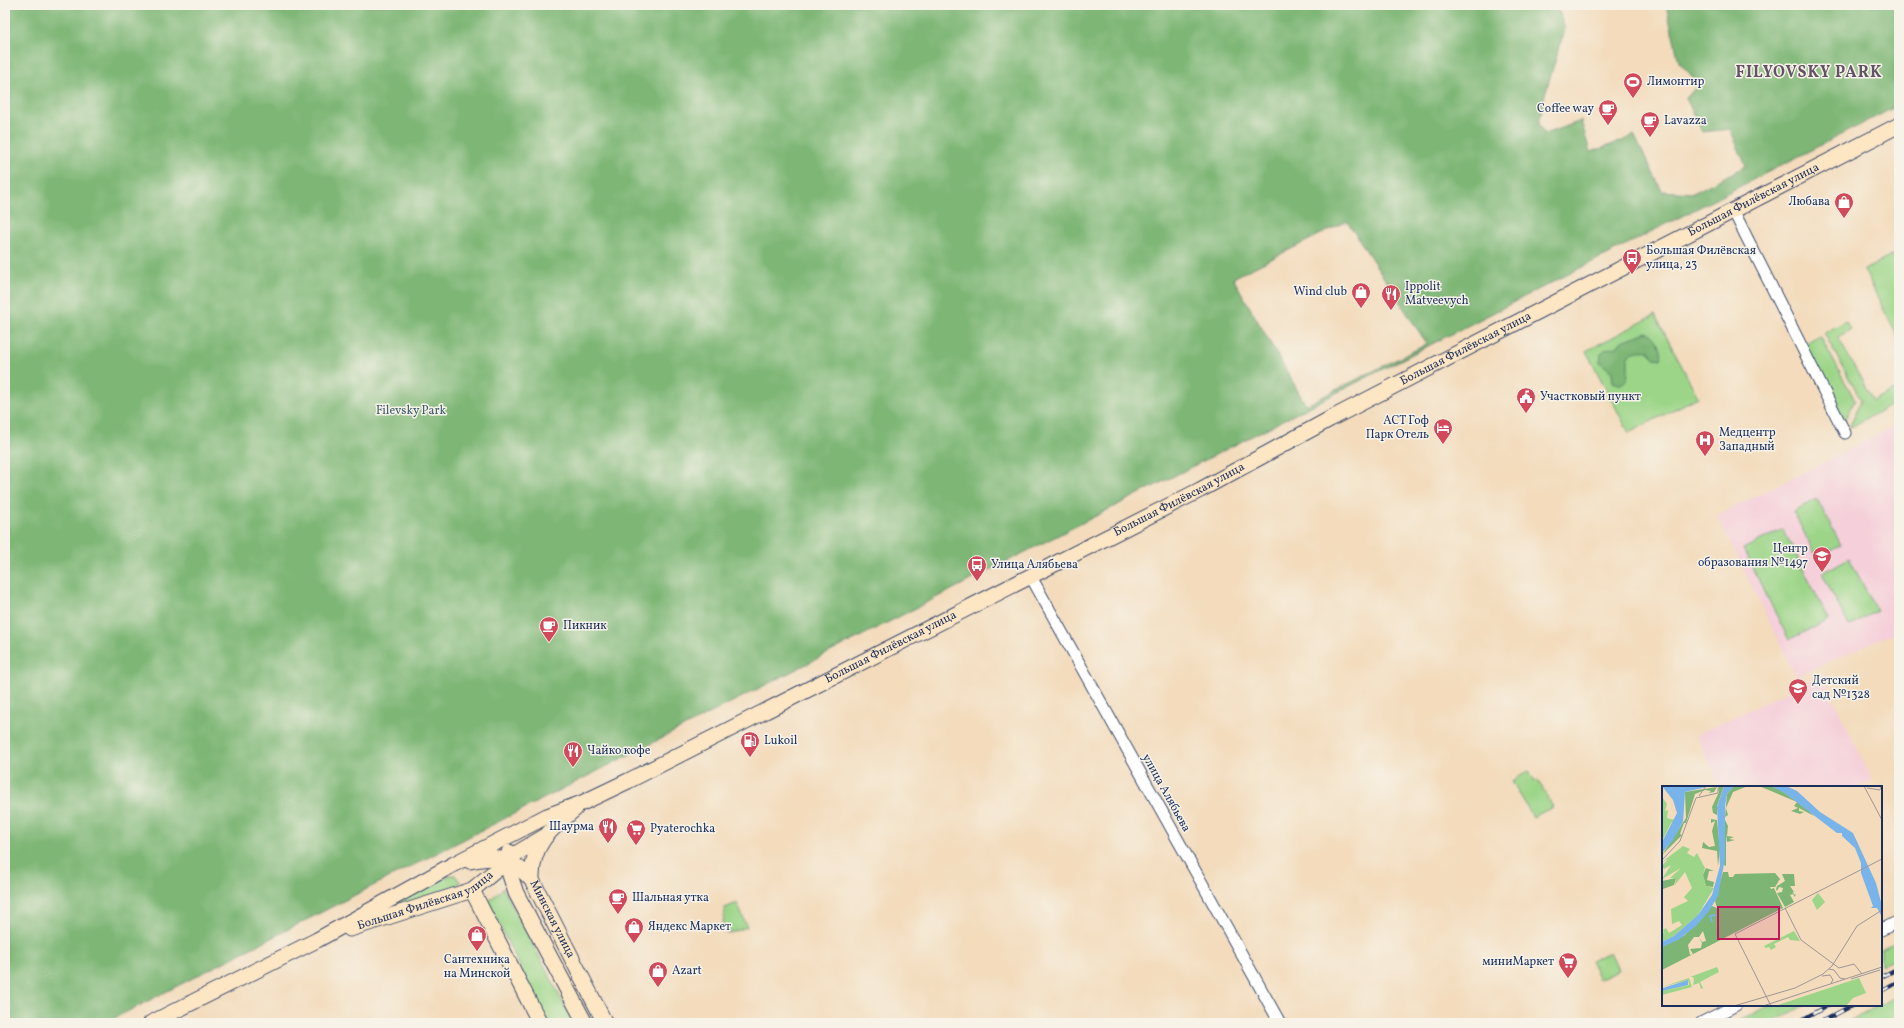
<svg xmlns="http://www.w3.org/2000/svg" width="1904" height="1028" font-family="Vollkorn,serif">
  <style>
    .built { fill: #f5cfd9 }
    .green { fill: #9cd588; stroke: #5c8273 }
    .forest { fill: #7db674; stroke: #4c7269; fill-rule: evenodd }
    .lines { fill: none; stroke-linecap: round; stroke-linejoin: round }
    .street-casing { stroke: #3b496c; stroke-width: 13 }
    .secondary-casing { stroke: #3b496c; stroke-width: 17 }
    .street { stroke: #fff; stroke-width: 11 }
    .secondary { stroke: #fce6c4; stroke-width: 15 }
    .rail-casing { stroke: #1b2f5e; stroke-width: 4.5 }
    .rail { stroke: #f7f3e8; stroke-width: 3; stroke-dasharray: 9; stroke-linecap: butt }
    .labels { text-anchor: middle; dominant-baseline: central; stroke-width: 3; stroke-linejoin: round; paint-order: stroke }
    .poi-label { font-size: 12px; fill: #1b2f5e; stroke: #f7f3e8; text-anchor: start }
    .street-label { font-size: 12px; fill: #1b2f5e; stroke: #f7f3e8 }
    .park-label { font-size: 12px; fill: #3b5868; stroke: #f7f3e8 }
    .district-label { font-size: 16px; font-weight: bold; letter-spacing: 1px; fill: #625266; stroke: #f7f3e8 }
    .inset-river { fill: none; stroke: #78b3e9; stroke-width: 2 }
    .inset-road { fill: none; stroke: #9d9696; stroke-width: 1 }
    .view { fill: #c2185b; fill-opacity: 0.15; stroke: #c2185b; stroke-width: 2 }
    .inset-edge { fill: none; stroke: #1b2f5e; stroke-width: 2 }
  </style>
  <rect width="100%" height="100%" fill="#f7f3e8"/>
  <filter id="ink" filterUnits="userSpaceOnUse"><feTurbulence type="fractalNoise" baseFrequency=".025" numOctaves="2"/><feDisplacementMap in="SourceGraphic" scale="8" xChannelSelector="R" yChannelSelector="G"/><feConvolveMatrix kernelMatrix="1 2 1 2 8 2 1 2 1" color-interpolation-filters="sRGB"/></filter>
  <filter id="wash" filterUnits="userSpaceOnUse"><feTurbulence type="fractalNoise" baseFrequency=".012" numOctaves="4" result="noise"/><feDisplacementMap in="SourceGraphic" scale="16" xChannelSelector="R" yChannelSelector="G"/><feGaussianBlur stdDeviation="0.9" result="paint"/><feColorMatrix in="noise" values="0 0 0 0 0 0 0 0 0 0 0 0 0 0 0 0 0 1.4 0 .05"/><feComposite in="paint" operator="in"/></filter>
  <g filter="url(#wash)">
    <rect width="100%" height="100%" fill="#f3dbbc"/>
    <!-- built -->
    <path class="built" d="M1899,424V630L1796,677L1717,516Z
      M1822,675L1872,780L1858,787H1721L1696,735Z"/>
    <!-- green -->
    <path class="green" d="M1899,252V338H1898L1864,270Z
      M1655,315L1698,397L1629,433L1586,351Z
      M1846,321L1851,329L1838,337L1873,401L1899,387V401L1849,428L1861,400L1824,333Z
      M1820,336L1855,400L1844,421L1802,346Z
      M1817,499L1841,545L1817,558L1793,511Z
      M1783,529L1829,620L1789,640L1743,549Z
      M1849,558L1877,611L1849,626L1822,573Z
      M1529,771L1535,781L1538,780L1553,807L1533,817L1512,781Z
      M451,875H455L460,882L459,886L446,893L367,916Z
      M503,888L508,897L574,1023H548L488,902Z
      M737,903L747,927L727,934L723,923L725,908Z
      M1899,940V957L1881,966V949Z
      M1610,952L1618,970L1599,979L1590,961Z
      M1899,995V1023H1845Z
      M1771,1005H1805L1770,1023H1735Z"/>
    <!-- forest -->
    <path class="forest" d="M5,5H1559L1558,9L1565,29L1545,94L1539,124L1544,134L1581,121L1590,152L1622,141L1634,135L1662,191L1693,193L1746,166L1730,129L1702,132L1686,98L1699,84L1679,62L1666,5H1899V105L105,1023H5ZM1347,221L1427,344L1306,405L1233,278Z
      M1647,332C1656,335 1664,350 1661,359L1654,358L1649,351C1620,349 1631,362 1627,380L1623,384H1618L1613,382L1612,372L1600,362L1601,353L1606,349L1617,347L1622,341Z"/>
  </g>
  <g filter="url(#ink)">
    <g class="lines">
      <defs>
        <path id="street" d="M1733,210L1845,433
          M1030,575L1280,1023
          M1881,930L1899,921
          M1701,1023L1736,1005"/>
        <g id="secondary">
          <path id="s1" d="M575,809C550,830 531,844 532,880L605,1023"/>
          <path d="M509,852V872L516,893L585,1023"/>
          <path d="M470,861C499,854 512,859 532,880"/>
          <path d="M472,890L540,1023"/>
          <path id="s2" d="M350,929L472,890L517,853L544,837"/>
          <path id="s3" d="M151,1023L317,940L454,864L547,816L582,803L628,781L1200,490L1330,419L1899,125"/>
        </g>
      </defs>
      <!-- street casing -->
      <use href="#street" class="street-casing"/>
      <!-- secondary casing -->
      <use href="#secondary" class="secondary-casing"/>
      <!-- street -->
      <use href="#street" class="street"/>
      <!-- secondary -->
      <use href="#secondary" class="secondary"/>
      <defs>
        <path id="rail" d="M1881,977L1899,968
          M1881,991L1899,981
          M1797,1023L1828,1005
          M1819,1023L1853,1005"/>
      </defs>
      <!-- rail casing -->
      <use href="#rail" class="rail-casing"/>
      <!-- rail -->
      <use href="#rail" class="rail"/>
    </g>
  </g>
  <!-- icons -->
  <defs>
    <symbol id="stadium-pin" viewBox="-11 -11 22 30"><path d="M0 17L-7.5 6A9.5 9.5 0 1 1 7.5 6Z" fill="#d1495b" stroke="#f7f3e8"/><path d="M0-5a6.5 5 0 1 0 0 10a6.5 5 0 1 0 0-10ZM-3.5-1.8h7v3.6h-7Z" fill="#fff"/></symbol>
    <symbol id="cafe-pin" viewBox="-11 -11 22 30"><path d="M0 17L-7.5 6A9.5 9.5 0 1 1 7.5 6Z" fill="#d1495b" stroke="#f7f3e8"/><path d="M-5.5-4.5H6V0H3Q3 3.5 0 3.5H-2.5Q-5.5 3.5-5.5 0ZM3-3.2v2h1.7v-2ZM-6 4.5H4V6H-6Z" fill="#fff"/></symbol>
    <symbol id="shop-pin" viewBox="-11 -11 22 30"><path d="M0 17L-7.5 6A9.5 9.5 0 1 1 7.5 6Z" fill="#d1495b" stroke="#f7f3e8"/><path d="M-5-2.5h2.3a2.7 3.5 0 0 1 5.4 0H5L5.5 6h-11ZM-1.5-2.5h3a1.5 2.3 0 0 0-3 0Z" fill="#fff"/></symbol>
    <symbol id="bus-pin" viewBox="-11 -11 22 30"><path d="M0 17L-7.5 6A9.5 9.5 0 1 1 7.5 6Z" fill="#d1495b" stroke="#f7f3e8"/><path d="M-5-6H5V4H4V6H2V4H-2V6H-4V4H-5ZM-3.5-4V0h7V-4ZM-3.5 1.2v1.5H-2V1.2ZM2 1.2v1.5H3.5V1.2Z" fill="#fff"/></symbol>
    <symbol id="restaurant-pin" viewBox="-11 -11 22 30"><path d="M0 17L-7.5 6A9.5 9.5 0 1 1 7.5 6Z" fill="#d1495b" stroke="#f7f3e8"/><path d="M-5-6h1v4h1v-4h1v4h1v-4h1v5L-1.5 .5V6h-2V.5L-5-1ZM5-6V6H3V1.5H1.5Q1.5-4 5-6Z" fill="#fff"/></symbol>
    <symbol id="civic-pin" viewBox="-11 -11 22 30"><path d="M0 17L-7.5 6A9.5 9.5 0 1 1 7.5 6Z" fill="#d1495b" stroke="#f7f3e8"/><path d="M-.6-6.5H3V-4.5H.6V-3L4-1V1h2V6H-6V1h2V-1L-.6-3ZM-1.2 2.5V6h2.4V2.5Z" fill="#fff"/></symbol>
    <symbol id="hotel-pin" viewBox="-11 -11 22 30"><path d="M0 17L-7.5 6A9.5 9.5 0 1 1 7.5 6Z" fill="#d1495b" stroke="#f7f3e8"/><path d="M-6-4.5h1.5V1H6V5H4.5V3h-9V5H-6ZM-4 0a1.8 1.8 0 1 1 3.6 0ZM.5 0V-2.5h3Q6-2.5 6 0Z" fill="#fff"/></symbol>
    <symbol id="hospital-pin" viewBox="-11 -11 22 30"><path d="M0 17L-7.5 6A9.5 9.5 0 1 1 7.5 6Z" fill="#d1495b" stroke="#f7f3e8"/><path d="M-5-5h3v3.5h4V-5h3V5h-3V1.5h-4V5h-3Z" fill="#fff"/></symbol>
    <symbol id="school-pin" viewBox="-11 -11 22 30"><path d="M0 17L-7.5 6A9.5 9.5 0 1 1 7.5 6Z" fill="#d1495b" stroke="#f7f3e8"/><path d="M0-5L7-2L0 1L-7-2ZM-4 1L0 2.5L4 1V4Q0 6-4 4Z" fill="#fff"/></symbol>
    <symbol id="fuel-pin" viewBox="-11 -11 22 30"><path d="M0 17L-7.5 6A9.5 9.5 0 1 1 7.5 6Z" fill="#d1495b" stroke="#f7f3e8"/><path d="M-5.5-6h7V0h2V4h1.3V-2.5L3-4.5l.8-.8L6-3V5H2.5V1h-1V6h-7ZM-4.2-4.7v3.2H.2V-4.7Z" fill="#fff"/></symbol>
    <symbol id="supermarket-pin" viewBox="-11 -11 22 30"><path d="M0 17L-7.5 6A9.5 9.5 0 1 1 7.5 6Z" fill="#d1495b" stroke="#f7f3e8"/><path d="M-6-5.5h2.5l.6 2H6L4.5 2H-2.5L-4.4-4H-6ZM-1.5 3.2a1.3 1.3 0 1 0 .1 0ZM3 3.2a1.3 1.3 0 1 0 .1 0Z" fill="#fff"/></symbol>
  </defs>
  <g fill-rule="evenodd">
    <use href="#stadium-pin" x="1622" y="71" width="22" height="30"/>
    <use href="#cafe-pin" x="1597" y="98" width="22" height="30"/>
    <use href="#cafe-pin" x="1639" y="110" width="22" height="30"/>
    <use href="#shop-pin" x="1833" y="191" width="22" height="30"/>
    <use href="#bus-pin" x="1621" y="247" width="22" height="30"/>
    <use href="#shop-pin" x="1350" y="281" width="22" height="30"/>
    <use href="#restaurant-pin" x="1380" y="283" width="22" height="30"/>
    <use href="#civic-pin" x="1515" y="386" width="22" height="30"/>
    <use href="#hotel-pin" x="1432" y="417" width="22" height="30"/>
    <use href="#hospital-pin" x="1694" y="429" width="22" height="30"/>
    <use href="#school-pin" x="1811" y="545" width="22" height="30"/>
    <use href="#bus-pin" x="966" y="554" width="22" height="30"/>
    <use href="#cafe-pin" x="538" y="615" width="22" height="30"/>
    <use href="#school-pin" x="1787" y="677" width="22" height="30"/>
    <use href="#fuel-pin" x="739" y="730" width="22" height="30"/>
    <use href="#restaurant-pin" x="562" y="740" width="22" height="30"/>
    <use href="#restaurant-pin" x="597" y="816" width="22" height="30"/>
    <use href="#supermarket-pin" x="625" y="818" width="22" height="30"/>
    <use href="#cafe-pin" x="607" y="887" width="22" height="30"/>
    <use href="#shop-pin" x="623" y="916" width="22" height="30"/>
    <use href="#shop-pin" x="466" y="924" width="22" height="30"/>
    <use href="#supermarket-pin" x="1557" y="951" width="22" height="30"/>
    <use href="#shop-pin" x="647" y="960" width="22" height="30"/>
  </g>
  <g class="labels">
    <!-- poi labels -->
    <g class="poi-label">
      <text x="1647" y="82">Лимонтир</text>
      <text x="1594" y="109" text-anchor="end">Coffee way</text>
      <text x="1664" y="121">Lavazza</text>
      <text x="1830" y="202" text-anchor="end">Любава</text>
      <text x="1646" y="251">Большая Филёвская<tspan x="1646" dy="14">улица, 23</tspan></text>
      <text x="1405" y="287">Ippolit<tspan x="1405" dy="14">Matveevych</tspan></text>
      <text x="1347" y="292" text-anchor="end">Wind club</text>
      <text x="1540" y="397">Участковый пункт</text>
      <text x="1429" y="421" text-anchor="end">АСТ Гоф<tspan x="1429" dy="14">Парк Отель</tspan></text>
      <text x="1719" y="433">Медцентр<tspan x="1719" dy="14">Западный</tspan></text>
      <text x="1808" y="549" text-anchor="end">Центр<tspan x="1808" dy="14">образования №1497</tspan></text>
      <text x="991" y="565">Улица Алябьева</text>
      <text x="563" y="626">Пикник</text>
      <text x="1812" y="681">Детский<tspan x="1812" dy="14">сад №1328</tspan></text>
      <text x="764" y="741">Lukoil</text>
      <text x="587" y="751">Чайко кофе</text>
      <text x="594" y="827" text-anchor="end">Шаурма</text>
      <text x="650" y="829">Pyaterochka</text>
      <text x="632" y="898">Шальная утка</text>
      <text x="648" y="927">Яндекс Маркет</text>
      <text x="477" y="960" text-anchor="middle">Сантехника<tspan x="477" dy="14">на Минской</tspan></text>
      <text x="1554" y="962" text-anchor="end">миниМаркет</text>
      <text x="672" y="971">Azart</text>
    </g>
    <!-- street labels -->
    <g class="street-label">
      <text stroke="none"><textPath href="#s3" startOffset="1802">Большая Филёвская улица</textPath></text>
      <text stroke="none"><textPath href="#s3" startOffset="1478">Большая Филёвская улица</textPath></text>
      <text stroke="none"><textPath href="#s3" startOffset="1154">Большая Филёвская улица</textPath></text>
      <text stroke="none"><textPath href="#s3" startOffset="830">Большая Филёвская улица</textPath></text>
      <text transform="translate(1166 793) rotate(61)">улица Алябьева</text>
      <text stroke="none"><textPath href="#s2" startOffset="81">Большая Филёвская улица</textPath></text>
      <text stroke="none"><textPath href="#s1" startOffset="131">Минская улица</textPath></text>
    </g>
    <!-- park labels -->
    <g class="park-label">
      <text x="411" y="411">Filevsky Park</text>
    </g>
    <!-- district labels -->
    <g class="district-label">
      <text x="1809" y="73">FILYOVSKY PARK</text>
    </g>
  </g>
  <!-- overview -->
  <g transform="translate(1662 786)">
    <rect width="220" height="220" fill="#f3dbbc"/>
    <path d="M0,11L5,18L3,25L6,24L5,32L13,34L9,37L0,55ZM21,60L28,63L25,67L32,71L35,67L43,82L41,89L44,100L52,102L36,129L12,150L0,156V144L3,149L1,144L4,142L7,147L20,139L17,135L10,138L9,123L26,115L22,111L30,102L23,86L13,99L14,92H8L19,82L0,93L9,79L2,83L0,80L6,73L0,76ZM156,107L163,116L155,124L150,114ZM132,145L138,155L128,154L126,151L112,158L114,161L109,164L107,161L104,162L102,160ZM55,181L57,186L38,196L41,202L39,203L37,197L31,199L32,194L31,191H28ZM27,192L30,201L0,209V205L27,199L26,194L0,201ZM197,192L204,207L191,212L184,220H113Z" fill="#9cd588"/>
    <path d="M56,0H62L55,20V29L51,27L50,21L57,6ZM72,0H86L71,6L64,22L66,29L63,31L65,8ZM97,0H109L120,5L146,24L152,30L137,22V25L142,26L138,28L129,25L136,22L132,20L135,16ZM55,1L52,6L47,7L49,5L43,4L33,8L24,37H22L18,48L20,49L0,69L24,32L23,6ZM49,33L55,34L58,64L56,80L55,65L40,62L41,56L47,61L53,60L50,45L53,35L49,37ZM63,34L66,40L65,50L72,51L67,53L73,54L65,56L64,48V80L62,79ZM44,82L52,85H47L45,94L52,96L51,101L44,100L41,89ZM61,86H66L67,91H71L73,88L113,87L118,93L113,101H108L109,103L112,102L121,122L0,184V161L23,149L50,120L55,122L53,115ZM41,145L44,155L40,156L37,152L40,157L39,162L28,163L31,168L28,169L26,159L32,151H37ZM120,88H132L133,100H128L132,106L130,107H131L133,109L134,107L133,111L131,108L128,109L132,116L123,121L115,107L120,106L121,102L117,101L115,105L114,103L115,100L123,95ZM14,92L12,99L1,103L0,95Z" fill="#7db674" fill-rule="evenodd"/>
    <path d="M0,0H49L23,6L21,36L11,54L0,67V56L15,27L11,14ZM62,0H72L65,8L63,20V73L56,110L47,125L34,140L16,154L0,161V156L12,150L36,129L50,109L58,80L55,21ZM109,0H124L135,5L158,26L191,47L214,97L220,120V131L215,122H209L211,120L199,87V77L193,62L180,50V47H175L124,8ZM26,194V199L0,205L1,202Z" fill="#78b3e9"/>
    <path class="inset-river" d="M50,136L48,130L54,129"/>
    <path class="inset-road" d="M202,0L220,34M205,2L218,4L219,0M37,10L44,0M0,74L18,55L34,12L56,7V2M123,122L139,154L177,182M177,182L192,178L200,188M167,183L172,184L178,192L183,193M160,190L168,189L171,194L169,197M189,193L218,184M72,220L133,202L161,188L170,180L195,140L220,124M101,220L220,181M109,220L73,148L220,73"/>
    <path class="view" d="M56,121H117V153H56Z"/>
    <rect width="220" height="220" class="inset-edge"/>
  </g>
  <!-- margin -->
  <rect width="1904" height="1028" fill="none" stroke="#f7f3e8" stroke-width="20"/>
</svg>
